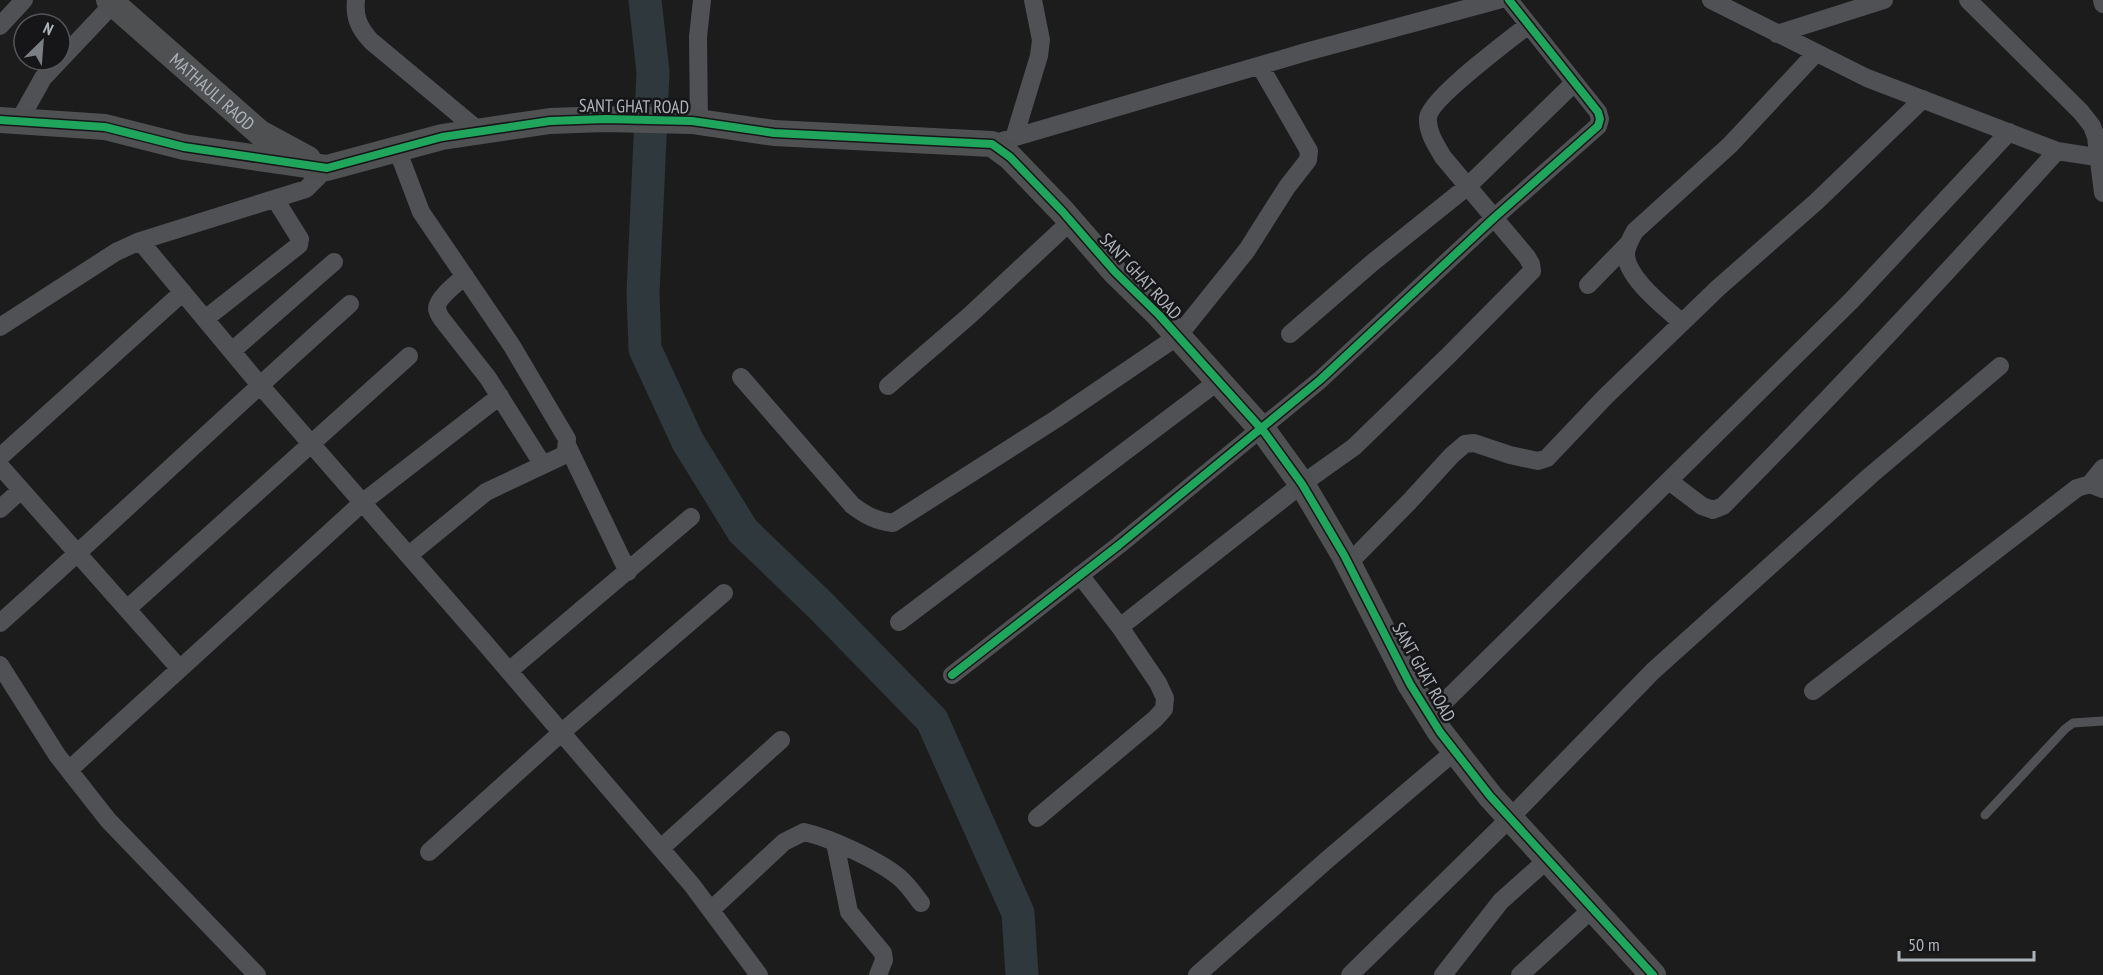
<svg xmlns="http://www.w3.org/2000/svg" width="2103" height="975" font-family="'PT Sans Narrow',sans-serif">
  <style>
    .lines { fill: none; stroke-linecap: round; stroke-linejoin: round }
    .river { stroke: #2f383d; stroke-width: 33 }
    .lane { stroke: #505155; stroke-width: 9 }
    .street { stroke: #505155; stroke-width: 18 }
    .secondary { stroke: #4f5052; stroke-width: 26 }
    .cycleway-casing { stroke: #161618; stroke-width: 11 }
    .cycleway { stroke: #20a55d; stroke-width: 8 }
    .labels { text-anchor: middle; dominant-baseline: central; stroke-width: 5; stroke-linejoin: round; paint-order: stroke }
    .street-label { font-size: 18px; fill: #aeb3bb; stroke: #161618 }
  </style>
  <rect width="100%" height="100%" fill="#1c1c1c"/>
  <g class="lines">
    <!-- river -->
    <path class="river" d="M645,0L653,72L643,293L645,349L688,442L743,531L820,605L932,720L1018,913L1022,975"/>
    <!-- lane -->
    <path class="lane" d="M1985,815L2065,729L2073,723L2103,721"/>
    <!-- street -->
    <path class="street" d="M356,0C354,17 359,28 371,41L479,131
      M1711,0L1867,78L2057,151L2103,158
      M1968,0L2081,112L2092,126L2096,137L2103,193
      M2102,0L2103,4
      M0,26L24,0
      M1777,34L1884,0
      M19,121L43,78L113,4
      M699,122L698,37L702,0
      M1014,138L1039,56L1041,40L1033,0
      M992,144L1306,52L1498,0
      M397,149L421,212L512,346L567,439L566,451L562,456L486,492L409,555
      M140,241L259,384L484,642L692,885L759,975
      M465,276C458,282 436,299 437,309C437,310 440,317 441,318L488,378L543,465
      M1588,285L1628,244
      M205,319L299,245L300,239L275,199
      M1682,323C1666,308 1625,277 1626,253C1627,245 1631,238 1635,231L1730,145L1816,53
      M0,327L116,252L140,241L306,189L327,168
      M1290,334L1372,263L1468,186L1574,83
      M232,351L334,262
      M741,377L852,505C865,515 876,521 893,523L1056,419L1178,336L1247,250L1287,187L1308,160L1309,151L1260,66
      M888,386L969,316L1071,221
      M567,445L628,572
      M0,457L183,292
      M0,466L180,669
      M1669,481L1702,506L1713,510L1723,506C1837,391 1948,272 2057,151
      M2090,484L2103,468
      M0,509L21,490
      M1348,564L1409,502L1452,455L1465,444L1474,443L1510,455L1538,461L1547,458L1605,397L1718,288L1816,202L1923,99
      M127,609L409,356
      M899,622L1217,382
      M0,623C118,518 232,409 350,304
      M1120,627L1302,484L1354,447L1449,355L1532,271L1531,264L1527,257L1443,157C1436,145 1427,132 1428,118C1429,99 1510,40 1528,25
      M0,665L57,755L108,820L257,975
      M509,671L691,517
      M952,675L1119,545L1320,380L1495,217L1598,126L1600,119L1598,112L1509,0
      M1813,691L2077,488L2090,484L2103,489
      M1430,716L1852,300L2009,132
      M69,770L363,502L500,396
      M1037,818L1155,719L1164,709L1165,698L1158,683L1120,627L1080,575
      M835,843L849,912L883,953L884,960L878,975
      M661,848L781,740
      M429,852L562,732L724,593
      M711,910L784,842L804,832C831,838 880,861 900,878C908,885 915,895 921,903
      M1197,975L1328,859L1455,751
      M1350,975L1510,818L1653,671L1871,475L2000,366
      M1443,975L1501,901L1548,859
      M1520,975L1593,908"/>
    <!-- secondary -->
    <g class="secondary">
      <path id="s1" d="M109,0L260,133L308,159"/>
      <path d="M0,120L105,127L184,147L327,168L442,137L550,121L606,119L692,121L774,133L992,144L1010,157L1062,211L1115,272L1159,315L1265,433L1302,484L1344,555L1410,684L1440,732L1490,796L1653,975"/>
    </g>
    <defs>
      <path id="cycleway" d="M0,120L105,127L184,147L327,168L442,137L550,121L606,119L692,121L774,133L992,144L1010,157L1062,211L1115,272L1159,315L1265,433L1302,484L1344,555L1410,684L1440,732L1490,796L1653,975
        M952,675L1119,545L1320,380L1495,217L1598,126L1600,119L1598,112L1509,0"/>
    </defs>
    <!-- cycleway casing -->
    <use href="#cycleway" class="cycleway-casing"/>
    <!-- cycleway -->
    <use href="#cycleway" class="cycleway"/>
  </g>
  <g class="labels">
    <!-- street labels -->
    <g class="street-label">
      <text stroke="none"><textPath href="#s1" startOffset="138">MATHAULI RAOD</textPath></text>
      <text transform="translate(634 106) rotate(1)">SANT GHAT ROAD</text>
      <text transform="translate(1141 276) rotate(47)">SANT GHAT ROAD</text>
      <text transform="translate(1424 672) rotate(61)">SANT GHAT ROAD</text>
    </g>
  </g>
  <!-- north arrow -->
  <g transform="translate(42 42) rotate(25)"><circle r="28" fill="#161618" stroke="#535559" stroke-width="1.5"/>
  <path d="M0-4.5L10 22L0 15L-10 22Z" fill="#7b7e83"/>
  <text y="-9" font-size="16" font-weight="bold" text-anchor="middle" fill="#aeb3bb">N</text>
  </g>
  <!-- scale -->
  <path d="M1899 951v9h135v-9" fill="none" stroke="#aeb3bb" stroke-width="3"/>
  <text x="1908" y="951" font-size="18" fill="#aeb3bb" stroke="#161618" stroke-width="4.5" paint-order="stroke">50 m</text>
</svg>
